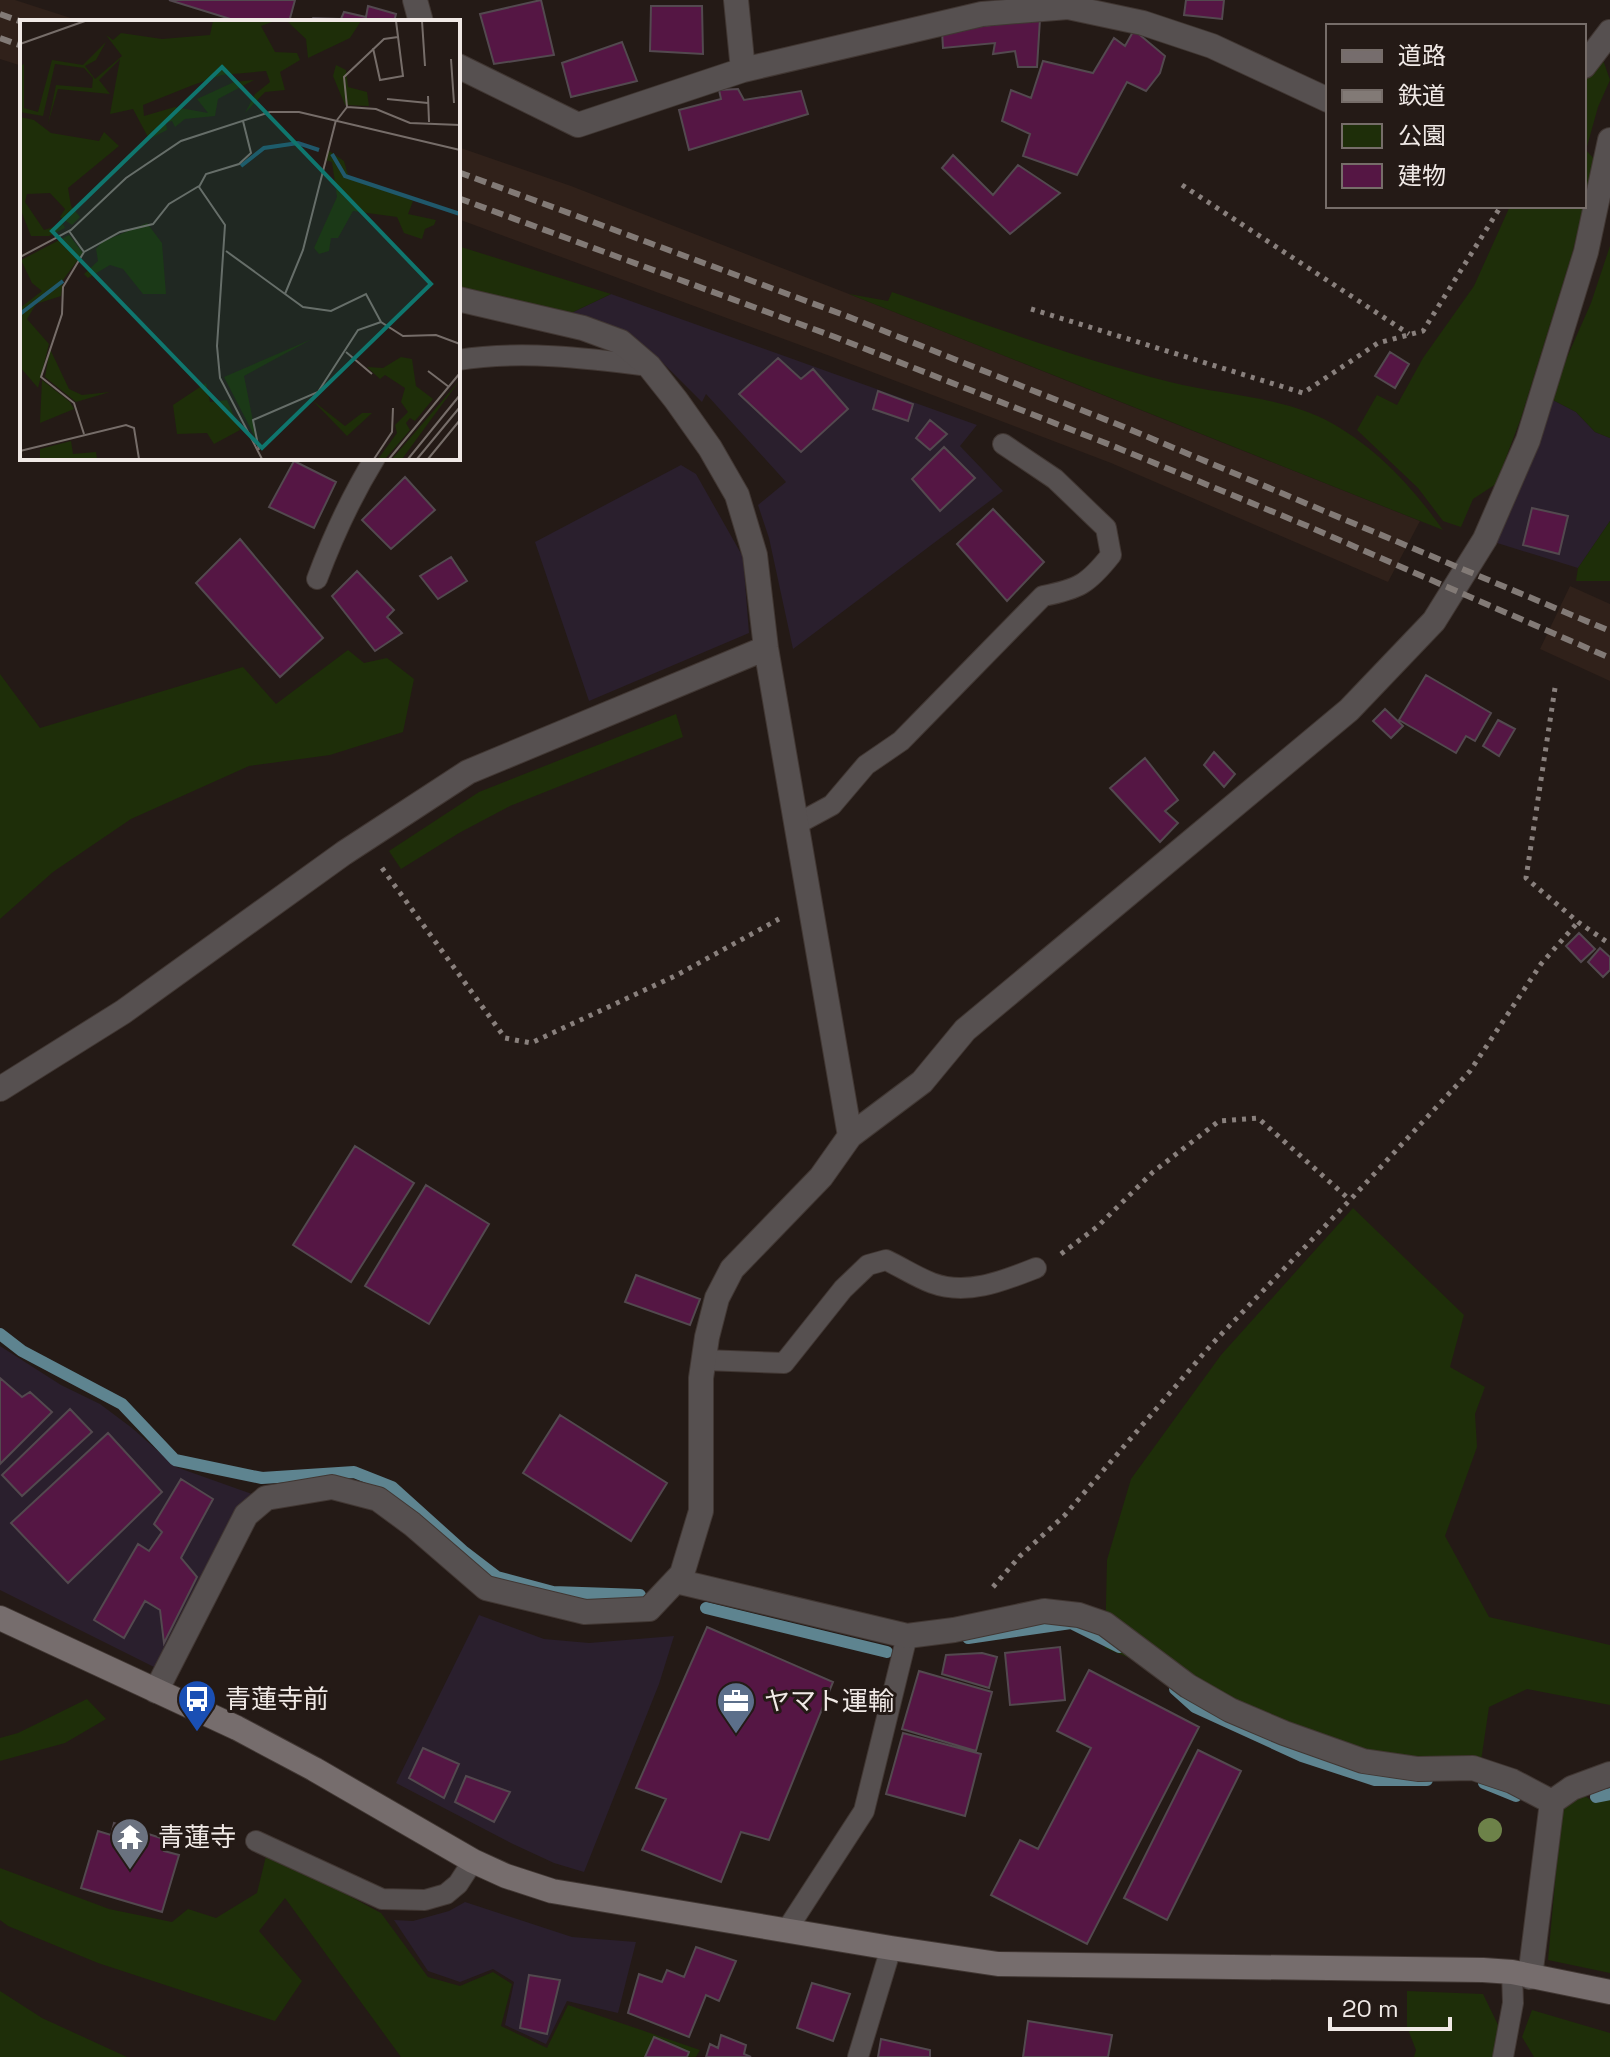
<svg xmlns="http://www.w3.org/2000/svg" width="1610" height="2057" font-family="'Space Grotesk','Noto Sans JP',sans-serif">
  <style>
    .built { fill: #30211a }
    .industrial { fill: #2a1f2d }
    .green { fill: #1e2e09 }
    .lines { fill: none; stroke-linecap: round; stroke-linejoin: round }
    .stream { stroke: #5e8490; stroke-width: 12 }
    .building { fill: #551644; stroke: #53494f; stroke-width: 2 }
    .lane-casing { stroke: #413733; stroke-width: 22 }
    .street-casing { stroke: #413733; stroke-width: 26 }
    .secondary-casing { stroke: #413733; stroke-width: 26 }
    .path { stroke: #89807d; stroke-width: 5; stroke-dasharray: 4 6; stroke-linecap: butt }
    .lane { stroke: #565050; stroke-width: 20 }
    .street { stroke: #565050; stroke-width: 24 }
    .secondary { stroke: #766d6d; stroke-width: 24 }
    .rail { stroke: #827a76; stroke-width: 6; stroke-dasharray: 12 6; stroke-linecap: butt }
    .tree { fill: #6d8249 }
    .labels { text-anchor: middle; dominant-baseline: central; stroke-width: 6; stroke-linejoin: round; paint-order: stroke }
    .poi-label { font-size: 26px; fill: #f0e9e6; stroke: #241a16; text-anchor: start }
    .inset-river { fill: none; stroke: #20586b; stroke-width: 4 }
    .inset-road { fill: none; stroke: #766d69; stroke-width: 2 }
    .view { fill: #0f766e; fill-opacity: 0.15; stroke: #0f766e; stroke-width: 4 }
    .inset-edge { fill: none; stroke: #f0e9e6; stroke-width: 4 }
  </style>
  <rect width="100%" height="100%" fill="#241a16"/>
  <!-- built -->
  <path class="built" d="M0,0H15L83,22H22V66L0,59Z
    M458,147L571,186L849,294L1420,521L1388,582L1111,463L830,356L458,219Z
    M1570,586L1610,604V681L1540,649Z"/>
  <!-- industrial -->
  <path class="industrial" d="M611,294L977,425L960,446L1003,491L793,649L769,538L758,505L786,482L706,394L702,402L659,359L567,315Z
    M1549,398L1576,412L1595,432L1610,438V521L1578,568L1494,542Z
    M681,465L696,474L743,557L749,633L589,701L535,542Z
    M0,1346L61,1385L100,1404L132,1428L176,1467L252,1494L160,1670L0,1590Z
    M479,1615L544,1639L589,1643L674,1636L659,1684L584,1872L554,1863L513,1844L396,1783Z
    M465,1902L572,1937L636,1942L618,2013L567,2001L546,2044L505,2025L514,1982L493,1969L460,1982L428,1971L394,1920L413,1921L449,1911Z"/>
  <!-- green -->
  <path class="green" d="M1602,57L1610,80L1598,107L1586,150L1595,160L1584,205V73Z
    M1510,206H1584L1572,254L1521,418L1496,484L1473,499L1461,527L1443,521L1418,488L1357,430L1377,395L1397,405L1423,358L1474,286Z
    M458,246L611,294L567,315L458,287Z
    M1610,246V438L1595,432L1576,412L1549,398L1591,303Z
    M892,292C984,324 1076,358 1170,382C1222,395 1276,396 1324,419C1373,444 1412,486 1443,530L849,294L888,301Z
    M1610,521V581H1576L1578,568Z
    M348,650L364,663L387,658L414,679L403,732L330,755L249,766L131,819L53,872L0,919V674L40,728L243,667L276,704Z
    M676,714L683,737L510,806L459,833L401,869L389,851L479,792Z
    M1353,1208L1464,1315L1450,1367L1485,1387L1475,1414L1477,1447L1445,1536L1489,1617L1610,1645V1705L1527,1689L1489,1707L1481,1761L1421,1765L1350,1748L1105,1648L1107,1560L1131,1479L1221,1355Z
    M87,1699L106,1719L65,1743L0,1761V1738L18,1733Z
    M1585,1796L1595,1803L1610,1799V1973L1548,1960L1562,1805Z
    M267,1852L381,1913L428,1977L460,1986L493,1972L512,1984L501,2026L547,2048L568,2005L700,2050L696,2057H401L285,1898L259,1931L302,1981L275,2021L98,1963L8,1926L0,1920V1868L109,1909L172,1922L188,1909L216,1918L257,1893Z
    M0,1991L42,2018L127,2057H0Z
    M1407,1991L1483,1994L1503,2035L1504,2057H1414L1416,2050L1407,2027Z
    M1532,2010L1610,2033V2057H1534L1522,2037Z"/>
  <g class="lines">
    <!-- stream -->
    <path class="stream" d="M0,1334L22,1351L122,1404L175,1460L262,1478L354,1472L392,1487L463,1551L497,1577L553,1592L640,1595
      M706,1608L887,1652
      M968,1638L1071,1623L1119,1647
      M1175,1689L1195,1707L1302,1756L1375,1780H1427
      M1484,1783L1516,1796
      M1596,1797L1610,1794"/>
  </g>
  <!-- building -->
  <path class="building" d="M169,0H295L289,22H240Z
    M541,0L554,55L494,64L480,14Z
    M1186,0H1224L1222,19L1184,15Z
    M368,6L396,14L394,22H309L313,18L341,19L344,12L366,17Z
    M651,6H702L703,54L650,51Z
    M1040,19L1037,67H1018L1015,51L993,54L995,43L943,48L942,31Z
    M1134,30L1165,56L1160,73L1146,91L1127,82L1077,175L1023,156L1030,134L1002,121L1011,90L1031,98L1043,61L1093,73L1114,38L1125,46Z
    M622,42L637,81L571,97L562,63Z
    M738,89L744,100L801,91L808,114L689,150L679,110L721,99L719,90Z
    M953,155L993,195L1018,165L1060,193L1010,234L942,168Z
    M1390,352L1409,364L1395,388L1375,376Z
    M778,358L801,379L813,369L848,409L801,452L739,394Z
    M878,391L913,404L908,421L873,409Z
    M930,420L947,434L930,450L916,438Z
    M944,447L975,478L940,511L912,479Z
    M294,461L336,482L314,528L269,507Z
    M405,477L435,510L391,549L362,520Z
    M1532,508L1568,516L1559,554L1523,545Z
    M993,509L1044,562L1007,601L957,544Z
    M240,539L323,638L280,677L196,583Z
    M451,557L467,581L438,599L420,576Z
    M357,571L394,610L387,617L402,633L375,651L332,596Z
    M1426,675L1491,713L1475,741L1466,736L1456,753L1399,720Z
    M1385,709L1403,726L1391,738L1373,721Z
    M1498,720L1515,729L1499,756L1483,746Z
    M1214,752L1235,774L1224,787L1204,765Z
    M1145,758L1178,800L1165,811L1178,823L1160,842L1110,788Z
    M1579,933L1595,949L1581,962L1566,946Z
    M1600,948L1610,957V970L1603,977L1588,962Z
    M355,1146L414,1183L351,1282L293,1245Z
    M426,1185L489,1224L429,1324L365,1286Z
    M636,1275L700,1299L690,1325L625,1302Z
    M0,1378L22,1397L30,1392L52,1412L0,1464Z
    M70,1409L92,1432L22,1496L2,1475Z
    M560,1415L667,1483L631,1541L523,1473Z
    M108,1433L162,1492L68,1583L11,1523Z
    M181,1479L213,1499L181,1558L197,1577L164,1643L160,1610L145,1601L124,1638L94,1620L138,1544L149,1551L162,1532L154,1524Z
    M707,1627L833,1682L769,1840L741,1832L721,1882L642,1850L666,1799L636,1788Z
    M1060,1647L1065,1700L1010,1705L1005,1653Z
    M982,1653L997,1657L989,1688L942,1674L946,1655Z
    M1089,1670L1199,1727L1087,1944L991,1895L1020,1840L1038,1849L1091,1748L1057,1731Z
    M919,1671L992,1692L976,1751L902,1729Z
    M903,1733L981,1754L965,1816L886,1794Z
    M423,1748L459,1764L444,1798L409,1778Z
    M1198,1750L1241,1771L1167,1920L1124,1898Z
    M466,1776L510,1792L494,1822L455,1802Z
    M114,1823L167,1840L164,1851L179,1855L162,1912L81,1888L98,1831L111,1835Z
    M696,1947L736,1961L719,2001L706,1995L689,2037L628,2013L639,1974L662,1982L667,1970L684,1977Z
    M529,1975L560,1980L547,2034L520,2028Z
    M812,1983L850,1994L833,2041L797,2028Z
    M1028,2021L1112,2035L1108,2057H1023Z
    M721,2035L746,2045L744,2054L751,2057H706L710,2044L718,2048Z
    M654,2037L689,2052L687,2057H645Z
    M881,2039L930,2050V2057H878Z"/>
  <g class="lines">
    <defs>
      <path id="lane" d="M458,360C521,350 586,358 649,366
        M317,579C333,536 351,497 375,458
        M797,824L832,805L866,765L901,741L1043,596C1079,589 1088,584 1111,555L1106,528L1055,479L1003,444
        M704,1360L784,1363L843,1289L868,1265L886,1260C901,1267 916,1277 932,1283C967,1296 1003,1281 1036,1268
        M256,1841L382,1899L425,1900L446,1894L458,1884L473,1861
        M786,1931L864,1811L907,1636
        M858,2057L891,1948
        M1503,2057L1513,2003L1512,1972"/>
      <path id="street" d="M415,0L421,22
        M736,0L743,70
        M458,66L578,125L743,70L982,14L1068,7L1143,23L1212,46L1328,100
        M1584,66L1610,32
        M458,299L583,328L621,342L649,366L676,400L710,448L737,495L755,555L766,648L850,1136
        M0,1089L123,1012L344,853L468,772L766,648
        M676,1581L907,1636L954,1630L1044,1611L1079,1615L1105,1624L1188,1686L1230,1710L1284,1733L1363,1761L1418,1769L1473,1768L1512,1781L1552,1802
        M156,1691L246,1515L266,1498L332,1487L378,1499L412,1524L486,1588L585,1612L649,1609L682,1574L701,1511V1378L707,1337L717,1298L732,1269L821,1177L850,1136L922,1082L965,1030L1349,710L1434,621L1485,539L1528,440L1586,252L1610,140
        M1530,1977L1552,1802L1572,1788L1610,1774"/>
      <path id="secondary" d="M0,1618L237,1728L314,1769L473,1861L506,1876L552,1891L891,1948L998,1964L1483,1970L1512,1972L1610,1992"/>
    </defs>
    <!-- lane casing -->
    <use href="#lane" class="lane-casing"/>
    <!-- street casing -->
    <use href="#street" class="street-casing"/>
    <!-- secondary casing -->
    <use href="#secondary" class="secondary-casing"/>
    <!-- path -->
    <path class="path" d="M1182,185L1409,334
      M1031,309L1303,393L1378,343L1423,331L1501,206
      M1555,688L1526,878L1578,922L1610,944
      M382,868L505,1038L531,1043L677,975L779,919
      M1061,1254L1097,1227L1153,1172L1219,1121L1258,1118L1350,1200
      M993,1587L1020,1556L1065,1515L1211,1345L1350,1200L1470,1071L1541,964L1578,922"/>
    <!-- lane -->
    <use href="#lane" class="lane"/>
    <!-- street -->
    <use href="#street" class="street"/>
    <!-- secondary -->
    <use href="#secondary" class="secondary"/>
    <!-- rail -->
    <path class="rail" d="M0,14L22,22
      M0,38L22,46
      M458,172L844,315L1124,427L1610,631
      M458,198L835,337L1113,446L1305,525L1610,658"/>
  </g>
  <!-- trees -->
  <circle class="tree" cx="1490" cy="1830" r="12"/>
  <!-- icons -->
  <defs>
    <symbol id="bus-pin" viewBox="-11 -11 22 30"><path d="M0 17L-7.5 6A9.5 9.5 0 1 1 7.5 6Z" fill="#1a4fb4" stroke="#241a16"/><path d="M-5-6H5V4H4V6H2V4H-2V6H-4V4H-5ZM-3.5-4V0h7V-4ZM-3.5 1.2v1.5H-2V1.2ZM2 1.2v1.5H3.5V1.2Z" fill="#fff"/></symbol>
    <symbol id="office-pin" viewBox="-11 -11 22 30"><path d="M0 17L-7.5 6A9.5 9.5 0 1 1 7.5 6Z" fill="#5c6f8a" stroke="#241a16"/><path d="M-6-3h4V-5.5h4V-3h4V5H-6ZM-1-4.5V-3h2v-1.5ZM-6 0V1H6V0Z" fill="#fff"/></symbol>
    <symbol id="temple-pin" viewBox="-11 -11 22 30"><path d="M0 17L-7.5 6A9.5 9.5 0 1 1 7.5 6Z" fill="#6b7280" stroke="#241a16"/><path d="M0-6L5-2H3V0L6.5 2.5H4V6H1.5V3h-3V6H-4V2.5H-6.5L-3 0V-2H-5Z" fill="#fff"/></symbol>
  </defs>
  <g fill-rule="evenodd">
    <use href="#bus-pin" x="175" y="1677" width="44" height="60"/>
    <use href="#office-pin" x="714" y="1679" width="44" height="60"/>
    <use href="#temple-pin" x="108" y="1815" width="44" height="60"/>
  </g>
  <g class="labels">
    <!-- poi labels -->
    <g class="poi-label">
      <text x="225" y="1699">青蓮寺前</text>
      <text x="764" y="1701">ヤマト運輸</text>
      <text x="158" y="1837">青蓮寺</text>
    </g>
  </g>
  <!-- overview -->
  <g transform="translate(20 20)">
    <rect width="440" height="440" fill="#241a16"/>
    <path d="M193,1H255L241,6L255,32L277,33L280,40L260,52L265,70L245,72L225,93L235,74L250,62L246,51L202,55L173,65L123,85L124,96L155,87L188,93L177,79L214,62L234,60L198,79L195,96L165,99L155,107L152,101L146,103L147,110L129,119L113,89L90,94L100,39L79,60L90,74L38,69L28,104L36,65L72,68L73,58L64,48L35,44L23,96L0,92V46L4,44V88L18,92L32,40L63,45L86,22L76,40L65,46L75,59L102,36L86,15L93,20L101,13L142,19L190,15ZM267,1H341L330,18L288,38L286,19ZM316,45L326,50L328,67L347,72L349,86L325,85L313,56ZM0,97L14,100L31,113L79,121L84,112L99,126L48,168L51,186L60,197L52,205L40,197L45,189L30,173L7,174L5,182L24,210L43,204L45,208L29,216H11L0,188ZM308,130L324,141L328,155L393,181L388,194L416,200L414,205L405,209L402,219L384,213L377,197L333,191L318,218H311L309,231L299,234L294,228L317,177L312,142L305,140ZM127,203L142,223L146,274H123L103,249L90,245L68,258L64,254L78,241L76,229L82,222ZM49,215L63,233L43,260L41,276L16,284L7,299L29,324L18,368L0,347V288L22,271L12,263L1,240ZM292,319L224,356L237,421L204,357ZM30,329L49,369L62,375L90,372L56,382L25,357ZM381,337L392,339L396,366L413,379L395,401L390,398L386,403L390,410L365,439H358L377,413L375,405L388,392L381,382L385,368L365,355L360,359L347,347L363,348ZM22,360L50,382L54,389L20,403ZM440,360L382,439H372ZM186,363L190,382L207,380L220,410L194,424L187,413L157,414L153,385ZM292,380L325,406L342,393H352L327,416ZM51,421L53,434L76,432L77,439H20V429Z" fill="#1e2e09"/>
    <path class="inset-river" d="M312,134L325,156L440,194M221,146L244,128L278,123L299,130M0,294L43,261"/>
    <path class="inset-road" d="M402,1L405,46M0,24L65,1M353,28L360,60L383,56L376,1M431,39L434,83M408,76L409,102M367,79L408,83M327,87L356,89L390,103L440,105M317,100L327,87L324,57L364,19L378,17M223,101L231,133L219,144L186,154L179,167L205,205L197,326L200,358L242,439M49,211L64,232L43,267L42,294L21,357L54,383L64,414M206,231L283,287L311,291L346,274L361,302L383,316L416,315L440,324M64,232L100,212L133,204L149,184L179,166M0,237L51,210L106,158L161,121L250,92H279L440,130M265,274L283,230L316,100M326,332L352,354M408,351L429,367M239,430L233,400L298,372L338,310L361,302M0,431L106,405L114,408L119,439M354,439L372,412L373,388M369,439L440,353M388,439L440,375M397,439L440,387M408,439L440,400"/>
    <path class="view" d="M202,47L411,264L242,428L32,211Z"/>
    <rect width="440" height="440" class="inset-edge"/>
  </g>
  <!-- legend -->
  <rect x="1326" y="24" width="260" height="184" fill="#241a16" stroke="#766d69" stroke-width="2"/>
  <rect x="1342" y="50" width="40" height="12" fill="#766d6d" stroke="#766d69" stroke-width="2"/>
  <text x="1398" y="64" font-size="24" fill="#f0e9e6">道路</text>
  <rect x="1342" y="90" width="40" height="12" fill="#827a76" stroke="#766d69" stroke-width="2"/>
  <text x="1398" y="104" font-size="24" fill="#f0e9e6">鉄道</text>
  <rect x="1342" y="124" width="40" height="24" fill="#1e2e09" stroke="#766d69" stroke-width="2"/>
  <text x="1398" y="144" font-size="24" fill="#f0e9e6">公園</text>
  <rect x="1342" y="164" width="40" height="24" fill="#551644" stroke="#766d69" stroke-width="2"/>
  <text x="1398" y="184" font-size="24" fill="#f0e9e6">建物</text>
  <!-- scale -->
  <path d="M1330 2017v12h120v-12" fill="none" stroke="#f0e9e6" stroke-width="4"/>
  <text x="1342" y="2017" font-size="24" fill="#f0e9e6" stroke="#241a16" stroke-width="6" paint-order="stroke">20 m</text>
</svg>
